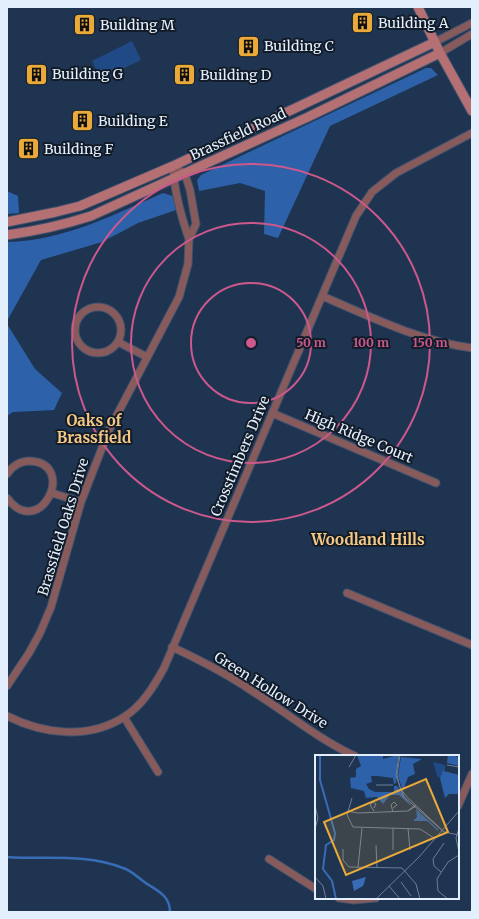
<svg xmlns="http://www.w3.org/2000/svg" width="479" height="919" font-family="Merriweather,serif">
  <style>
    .green { fill: #1f4a85 }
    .forest { fill: #2d62aa }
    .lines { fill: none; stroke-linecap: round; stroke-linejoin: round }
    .stream { stroke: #386cb6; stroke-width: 2.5 }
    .street-casing { stroke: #3f526d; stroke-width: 9 }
    .secondary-casing { stroke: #3f526d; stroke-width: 11 }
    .street { stroke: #875b5c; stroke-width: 7 }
    .secondary { stroke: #b57073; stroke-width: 9 }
    .ring { fill: none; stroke: #cc588c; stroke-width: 2 }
    .labels { text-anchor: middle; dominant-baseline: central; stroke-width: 4; stroke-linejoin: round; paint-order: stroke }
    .poi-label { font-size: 14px; fill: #e4effe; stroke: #121c29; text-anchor: start }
    .street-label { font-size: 14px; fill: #e4effe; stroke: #121c29 }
    .neighbourhood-label { font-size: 15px; font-weight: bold; fill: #f5c884; stroke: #121c29 }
    .inset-river { fill: none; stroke: #386cb6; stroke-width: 2 }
    .inset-road { fill: none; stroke: #6e7f96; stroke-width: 1 }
    .view { fill: #eaaa39; fill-opacity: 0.15; stroke: #eaaa39; stroke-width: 2 }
    .inset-edge { fill: none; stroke: #e4effe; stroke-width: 2 }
    .centre { fill: #cc588c; stroke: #121c29; stroke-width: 2 }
    .ring-label { font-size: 12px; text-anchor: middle; font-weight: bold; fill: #cc588c; stroke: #121c29; stroke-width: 4; stroke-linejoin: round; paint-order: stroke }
  </style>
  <rect width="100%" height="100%" fill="#1f3451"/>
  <!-- green -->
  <path class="green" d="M132,41L141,60L101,79L92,61Z"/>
  <!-- forest -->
  <path class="forest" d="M426,68H431L438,75L330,126L278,238L264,234L265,191L240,183L199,191L197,180L201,175Z
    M7,191L18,196L19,213L7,214Z
    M163,193L173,196L176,210L138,223L102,242L41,260L7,321V242C63,241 113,215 163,193Z
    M7,324L35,369L62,393L54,410L13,412L7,416Z"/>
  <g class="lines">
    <!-- stream -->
    <path class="stream" d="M7,857C47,860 84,853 123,868C133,871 140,880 149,885C160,892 170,897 170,912"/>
    <defs>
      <path id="street" d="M435,42L472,23
        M440,53L472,34
        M173,166L185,174L190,190L196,224L189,239C181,216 174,190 173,166Z
        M322,296C371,317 419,341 472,348
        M75 330a23 23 0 1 1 46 0a23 23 0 1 1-46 0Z
        M118,342L147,357
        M272,413L436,483
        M7,474C13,465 20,461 30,461C78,463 40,542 7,498
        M52,493L81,502
        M347,593L472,645
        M172,647C200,660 227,674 252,691C286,712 318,739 355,756
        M7,686L29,653L40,633L51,607L81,502L109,430L179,297L188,264L189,239
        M7,716C43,734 88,740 124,717C142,706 154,686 164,668L356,216L372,192L396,173L472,133
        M124,717L158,772
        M458,806L472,774
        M269,859L316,889
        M339,898L354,900L376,898"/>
      <path id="secondary" d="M418,7L440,53L472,111
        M7,222L56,212L80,206L173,166L435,42
        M7,235C36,231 63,225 91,216L308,117L440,53"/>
    </defs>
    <!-- street casing -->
    <use href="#street" class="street-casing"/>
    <!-- secondary casing -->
    <use href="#secondary" class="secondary-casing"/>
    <!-- street -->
    <use href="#street" class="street"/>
    <!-- secondary -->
    <use href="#secondary" class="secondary"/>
  </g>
  <!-- distance rings -->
  <g class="ring">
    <circle cx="251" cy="343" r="60"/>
    <circle cx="251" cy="343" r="120"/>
    <circle cx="251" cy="343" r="179"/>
  </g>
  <!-- icons -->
  <defs>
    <symbol id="building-square" viewBox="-11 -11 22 22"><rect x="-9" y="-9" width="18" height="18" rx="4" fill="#eaaa39" stroke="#121c29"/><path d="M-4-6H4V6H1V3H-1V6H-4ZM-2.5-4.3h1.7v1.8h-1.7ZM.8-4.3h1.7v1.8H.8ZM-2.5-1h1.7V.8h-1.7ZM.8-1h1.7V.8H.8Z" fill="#111"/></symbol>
  </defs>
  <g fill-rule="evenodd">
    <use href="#building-square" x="350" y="10" width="25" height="25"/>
    <use href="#building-square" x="72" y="12" width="25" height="25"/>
    <use href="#building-square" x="236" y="34" width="25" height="25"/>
    <use href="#building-square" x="24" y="62" width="25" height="25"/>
    <use href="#building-square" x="172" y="62" width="25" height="25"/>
    <use href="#building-square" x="70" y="108" width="25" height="25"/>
    <use href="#building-square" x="16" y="136" width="25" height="25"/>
  </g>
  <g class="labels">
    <!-- poi labels -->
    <g class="poi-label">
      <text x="378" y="23">Building A</text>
      <text x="100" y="25">Building M</text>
      <text x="264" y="46">Building C</text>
      <text x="52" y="74">Building G</text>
      <text x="200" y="75">Building D</text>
      <text x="98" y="121">Building E</text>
      <text x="44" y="149">Building F</text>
    </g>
    <!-- street labels -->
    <g class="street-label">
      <text transform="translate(238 134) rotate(-25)">Brassfield Road</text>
      <text transform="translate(359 436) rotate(23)">High Ridge Court</text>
      <text transform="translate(240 456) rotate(-67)">Crosstimbers Drive</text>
      <text transform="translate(63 527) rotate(-73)">Brassfield Oaks Drive</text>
      <text transform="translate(271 690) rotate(32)">Green Hollow Drive</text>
    </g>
    <!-- neighbourhood labels -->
    <g class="neighbourhood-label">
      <text x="94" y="420">Oaks of<tspan x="94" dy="17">Brassfield</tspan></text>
      <text x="368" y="539">Woodland Hills</text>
    </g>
  </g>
  <!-- overview -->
  <g transform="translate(315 755)">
    <rect width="144" height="144" fill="#1f3451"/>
    <path d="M118,7L130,10L125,23L122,21Z" fill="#1f4a85"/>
    <path d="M42,0H68V4L83,0L81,28L79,29L78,23L62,21H56L57,27L51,29L54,34L60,37H79V31H82L97,52L84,40H75L68,49L62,42L51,43L49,36L36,33L35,23L41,22V14L46,11ZM133,0H140L144,4V11L132,8ZM86,2L107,4L98,9L100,19L93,22L88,36L83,21ZM130,10L129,16L144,20L143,39H134L130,43L125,23ZM101,54L123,74V76L112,66H98L102,62Z" fill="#2d62aa"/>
    <path d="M51,122L48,131L39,136L37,126Z" fill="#386cb6"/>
    <path class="inset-river" d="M5,0V25L20,78L19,85L11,90L8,114L17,126L21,144"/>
    <path class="inset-road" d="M84,0L81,21L89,42L129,77L144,80M85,0L82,20L85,33L92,42L127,75M132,10L144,12M34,12L41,0M61,30H78M37,43L32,60L38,72L105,74L119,83M0,51L3,63L0,74M99,51H101L93,56L95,54ZM59,53L61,49L58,47L55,50L59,56M32,56L43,58L93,56M78,57L76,50L79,47L82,50L78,53M93,73L95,95M144,73L141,83L144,97M61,90L62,112M28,94V105L34,112L87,113L101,129L105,144M78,95V73M43,112L47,73M126,117L119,111L118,104L129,88M0,122L8,131L11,144M86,127L96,141M74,131L85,144M61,144L104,102L144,56M133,144L123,136L122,124L133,107L144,100"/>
    <path class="view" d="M111,24L133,77L31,120L9,67Z"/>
    <rect width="144" height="144" class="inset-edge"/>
  </g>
  <circle cx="251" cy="343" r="6" class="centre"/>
  <g class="ring-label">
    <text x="311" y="347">50 m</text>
    <text x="371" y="347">100 m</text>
    <text x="430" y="347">150 m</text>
  </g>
  <!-- border -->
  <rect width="479" height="919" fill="none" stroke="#e4effe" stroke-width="16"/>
</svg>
